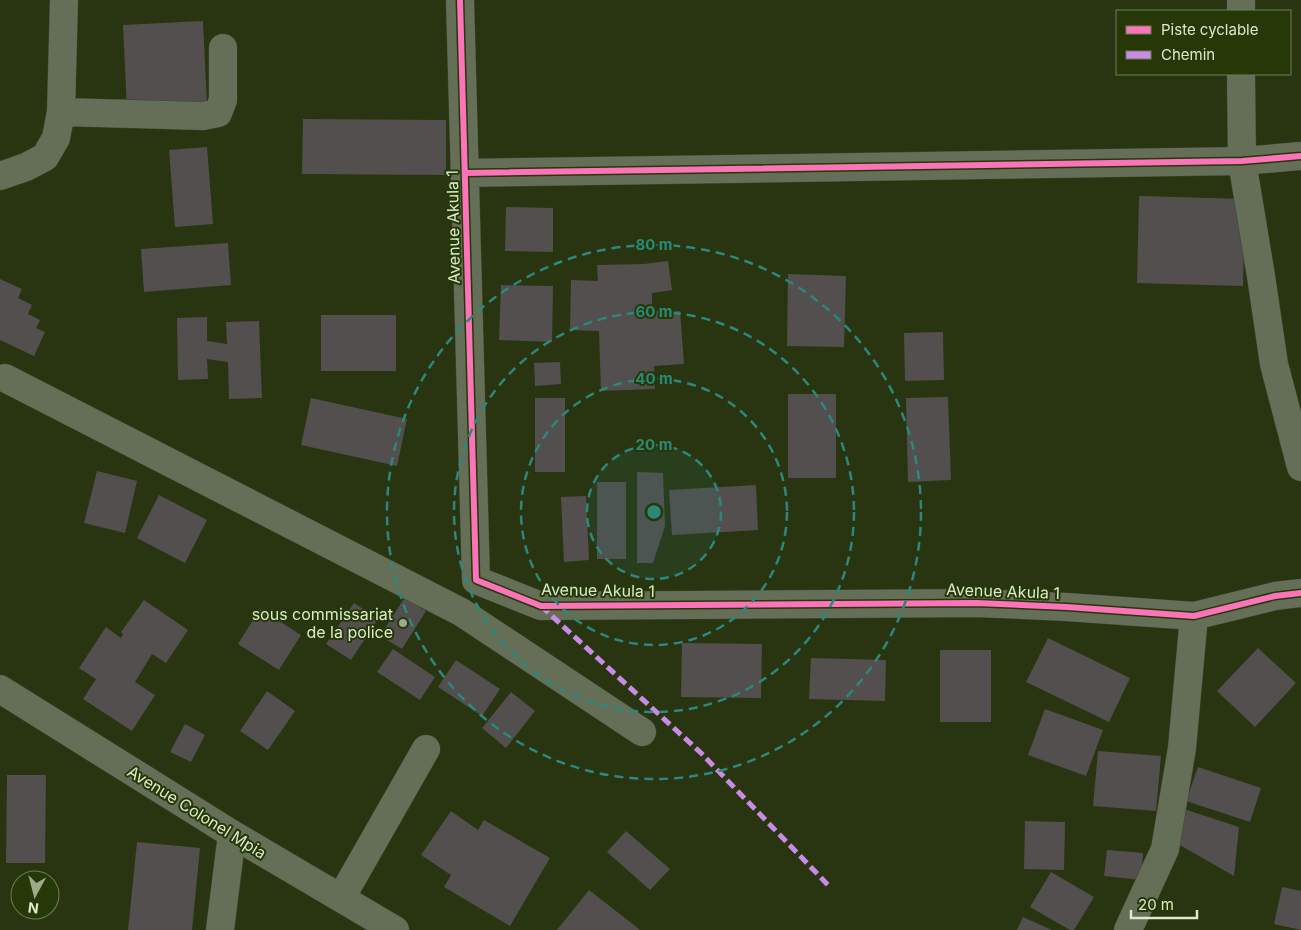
<svg xmlns="http://www.w3.org/2000/svg" width="1301" height="930" font-family="Inter,sans-serif">
  <style>
    .building { fill: #524f4e }
    .lines { fill: none; stroke-linecap: round; stroke-linejoin: round }
    .minor-casing { stroke: #3d472f; stroke-width: 29 }
    .minor { stroke: #656f57; stroke-width: 28 }
    .quiet { stroke: #ca8be6; stroke-width: 5; stroke-dasharray: 10 5; stroke-linecap: butt }
    .cycleway-casing { stroke: #263808; stroke-width: 9 }
    .cycleway { stroke: #fb73b8; stroke-width: 6 }
    .ring { fill: none; stroke: #2d877c; stroke-width: 2.5; stroke-dasharray: 9 6 }
    .poi-dot { fill: #9cab89; stroke: #263808; stroke-width: 2 }
    .labels { text-anchor: middle; dominant-baseline: central; stroke-width: 4; stroke-linejoin: round; paint-order: stroke }
    .street-label { font-size: 16px; fill: #daeaca; stroke: #263808 }
    .poi-label { font-size: 16px; fill: #daeaca; stroke: #263808; text-anchor: end }
    .centre { fill: #2d877c; stroke: #263808; stroke-width: 2.5 }
    .ring-label { font-size: 15px; text-anchor: middle; font-weight: bold; fill: #2d877c; stroke: #263808; stroke-width: 4; stroke-linejoin: round; paint-order: stroke }
  </style>
  <rect width="100%" height="100%" fill="#283510"/>
  <!-- building -->
  <path class="building" d="M203,21L207,106L127,110L123,25Z
    M303,119L446,120V175L302,174Z
    M207,147L213,224L175,227L169,150Z
    M1139,196L1245,199L1243,286L1137,283Z
    M506,207L553,208V252L505,251Z
    M228,243L231,285L144,292L141,249Z
    M668,261L672,290L652,293V313L680,311L684,364L654,366L655,389L601,391L599,331L570,330L571,280L598,281L597,265L644,264Z
    M788,274L846,276L844,347L787,346Z
    M0,279L22,289L18,298L32,305L28,314L40,320L36,328L45,332L34,356L0,340Z
    M501,285L553,286L552,342L499,340Z
    M321,315H396V371H321Z
    M207,317V341L227,344L226,322L259,321L262,398L229,399L228,362L207,359L208,379L178,380L177,318Z
    M943,332L944,380L905,381L904,333Z
    M560,362L561,384L535,386L534,363Z
    M788,394H836V478H788Z
    M948,397L951,480L908,482L906,398Z
    M311,398L407,419L397,466L301,445Z
    M535,398H565V472H535Z
    M97,471L137,481L125,533L84,523Z
    M637,472L663,473L665,526L653,563H637Z
    M597,482H626V559H597Z
    M756,485L758,530L672,535L669,490Z
    M159,495L207,520L185,563L137,538Z
    M586,496L589,560L564,562L561,497Z
    M405,597L426,611L402,649L380,636Z
    M144,600L188,630L166,663L152,654L135,682L155,695L132,731L83,699L96,679L79,668L106,627L121,638L123,634L121,632Z
    M354,603L378,619L351,660L326,644Z
    M260,609L301,635L279,670L238,644Z
    M1048,638L1130,678L1109,722L1026,682Z
    M682,643L762,644L761,698L681,697Z
    M1258,648L1296,683L1255,727L1217,691Z
    M393,649L435,677L420,700L377,672Z
    M940,650H991V722H940Z
    M811,658L886,660L885,701L809,699Z
    M456,660L500,689L482,716L438,687Z
    M267,691L295,711L268,750L240,731Z
    M511,692L535,711L506,748L482,728Z
    M1045,709L1103,730L1086,776L1028,755Z
    M185,724L205,735L191,762L170,752Z
    M1098,751L1161,756L1156,811L1093,806Z
    M1198,767L1261,788L1250,822L1186,801Z
    M7,775H46L45,863H6Z
    M1184,809L1239,827L1234,876L1178,844Z
    M451,811L478,830L484,820L550,858L510,926L444,887L451,875L421,855Z
    M1025,821L1065,822L1064,870L1024,869Z
    M626,831L670,869L650,890L607,852Z
    M137,842L200,848L192,930H128Z
    M1107,850L1143,853L1141,880L1104,876Z
    M1051,872L1094,897L1074,930H1070L1030,907Z
    M1282,887L1301,891V930L1274,924Z
    M589,890L639,929L638,930H557Z
    M1023,917L1052,930H1017Z"/>
  <g class="lines">
    <defs>
      <path id="minor" d="M460,0L476,580L541,606L976,603L1067,607L1194,616L1275,596L1301,593
        M1241,0V11
        M1241,74L1242,161L1261,276L1274,364L1301,467
        M61,112L203,116L218,113L223,100V48
        M465,173L1242,161L1301,156
        M0,176L26,167L45,157L56,138L61,112L64,0
        M5,378L461,612L642,732
        M0,689L232,834L395,930
        M341,898L426,749
        M220,930L232,834
        M1128,930L1165,849L1182,748L1194,616"/>
    </defs>
    <!-- minor casing -->
    <use href="#minor" class="minor-casing"/>
    <!-- minor -->
    <use href="#minor" class="minor"/>
    <!-- quiet -->
    <path class="quiet" d="M541,606L701,753L829,886"/>
    <defs>
      <path id="cycleway" d="M460,0L476,580L541,606L976,603L1067,607L1194,616L1275,596L1301,593
        M465,173L1242,161L1301,156"/>
    </defs>
    <!-- cycleway casing -->
    <use href="#cycleway" class="cycleway-casing"/>
    <!-- cycleway -->
    <use href="#cycleway" class="cycleway"/>
  </g>
  <!-- distance rings -->
  <circle cx="654" cy="512" r="67" fill="#2d877c" fill-opacity=".12"/>
  <g class="ring">
    <circle cx="654" cy="512" r="67"/>
    <circle cx="654" cy="512" r="133"/>
    <circle cx="654" cy="512" r="200"/>
    <circle cx="654" cy="512" r="267"/>
  </g>
  <!-- markers -->
  <circle class="poi-dot" cx="403" cy="623" r="5"/>
  <g class="labels">
    <!-- street labels -->
    <g class="street-label">
      <text transform="translate(453 227) rotate(-91)">Avenue Akula 1</text>
      <text transform="translate(598 590) rotate(1)">Avenue Akula 1</text>
      <text transform="translate(1003 591) rotate(2)">Avenue Akula 1</text>
      <text transform="translate(197 812) rotate(32)">Avenue Colonel Mpia</text>
    </g>
    <!-- poi labels -->
    <g class="poi-label">
      <text x="393" y="614">sous commissariat<tspan x="393" dy="18">de la police</tspan></text>
    </g>
  </g>
  <circle cx="654" cy="512" r="8" class="centre"/>
  <g class="ring-label">
    <text x="654" y="250">80 m</text>
    <text x="654" y="317">60 m</text>
    <text x="654" y="384">40 m</text>
    <text x="654" y="450">20 m</text>
  </g>
  <!-- legend -->
  <rect x="1116" y="10" width="175" height="65" fill="#263808" stroke="#6e7f56"/>
  <rect x="1126" y="26" width="25" height="8" fill="#fb73b8" stroke="#6e7f56"/>
  <text x="1161" y="35" font-size="15" fill="#daeaca">Piste cyclable</text>
  <rect x="1126" y="51" width="25" height="8" fill="#ca8be6" stroke="#6e7f56"/>
  <text x="1161" y="60" font-size="15" fill="#daeaca">Chemin</text>
  <!-- north arrow -->
  <g transform="translate(35 895) rotate(187)"><circle r="24" fill="#263808" stroke="#6e7f56"/>
  <path d="M0-4L9 19L0 12L-9 19Z" fill="#9cab89"/>
  <text y="-8" font-size="14" font-weight="bold" text-anchor="middle" fill="#daeaca">N</text>
  </g>
  <!-- scale -->
  <path d="M1131 910v8h66v-8" fill="none" stroke="#daeaca" stroke-width="2.5"/>
  <text x="1138" y="910" font-size="15" fill="#daeaca" stroke="#263808" stroke-width="4" paint-order="stroke">20 m</text>
</svg>
